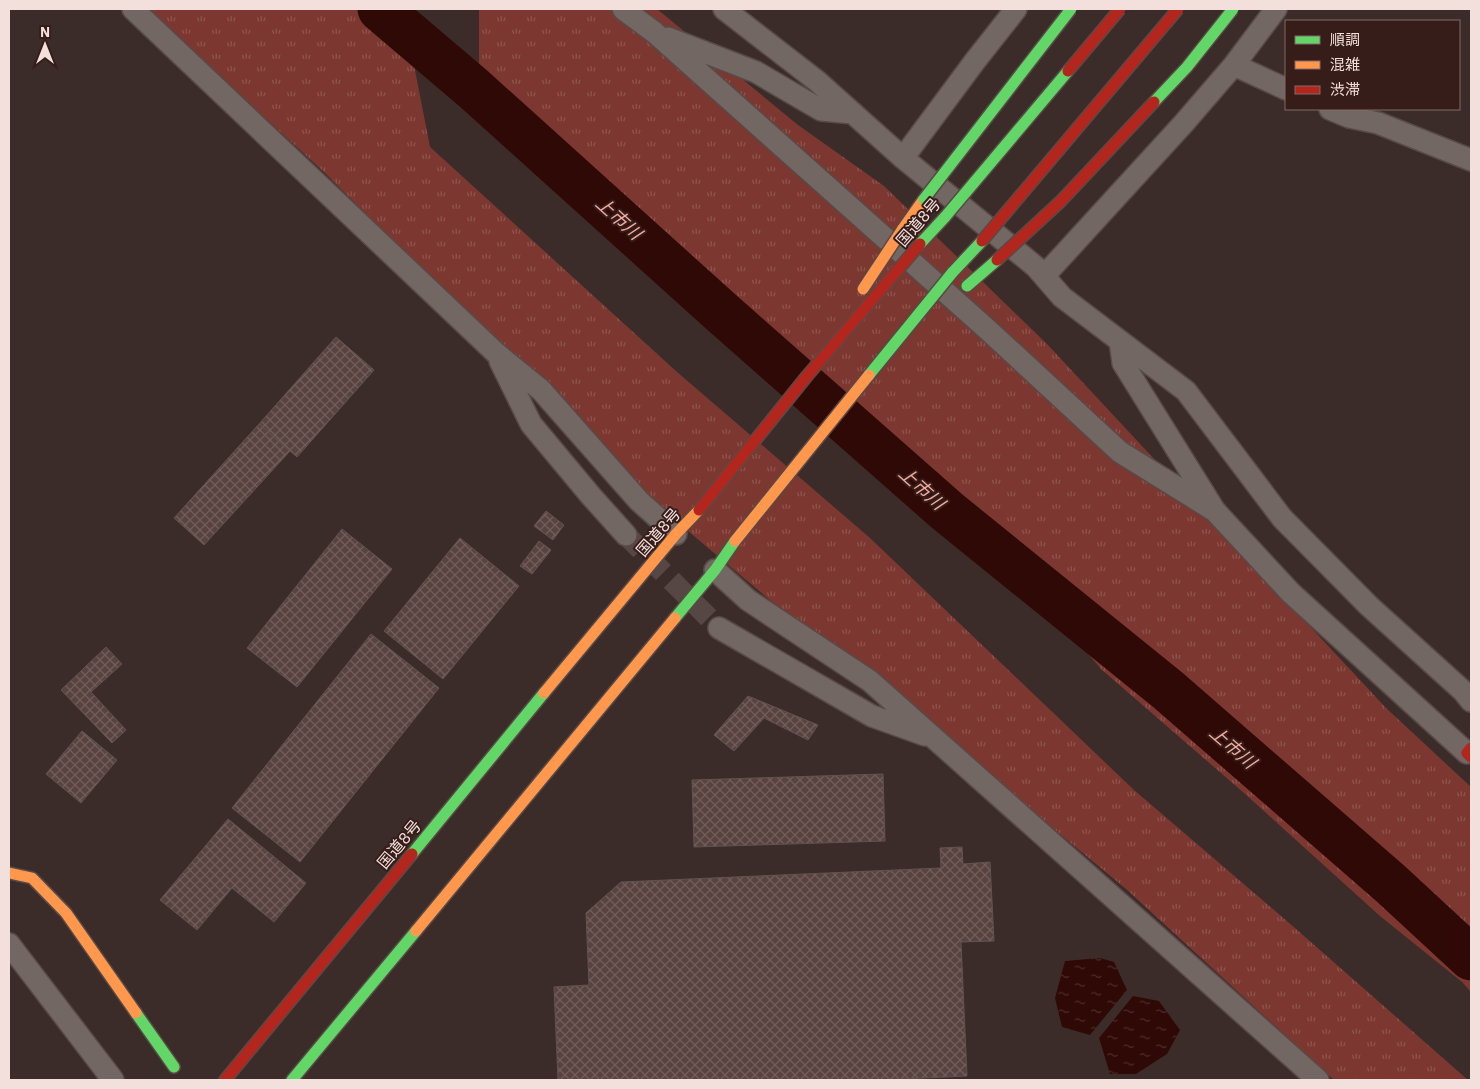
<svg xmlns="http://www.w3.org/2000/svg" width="1480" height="1089" font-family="'IBM Plex Sans','Noto Sans JP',sans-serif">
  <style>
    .grass { fill: url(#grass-tufts) }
    .water { fill: url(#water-ripples) }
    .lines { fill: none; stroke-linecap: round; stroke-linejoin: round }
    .river { stroke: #2f0906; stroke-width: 45 }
    .building { fill: url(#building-cross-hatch); stroke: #605351 }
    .street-tunnel { stroke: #574744; stroke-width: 21; stroke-dasharray: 21 11; stroke-linecap: butt }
    .street-casing { stroke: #574a47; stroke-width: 24 }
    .fast-casing { stroke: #574a47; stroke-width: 14 }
    .slow-casing { stroke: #574a47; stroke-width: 14 }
    .jam-casing { stroke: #574a47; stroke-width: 14 }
    .street { stroke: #736764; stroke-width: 21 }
    .fast { stroke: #63d668; stroke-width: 11 }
    .slow { stroke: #ff974d; stroke-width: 11 }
    .jam { stroke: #b3261e; stroke-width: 11 }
    .fast-bridge-casing { stroke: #574a47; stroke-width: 14; stroke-linecap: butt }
    .slow-bridge-casing { stroke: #574a47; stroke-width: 14; stroke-linecap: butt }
    .jam-bridge-casing { stroke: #574a47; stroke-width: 14; stroke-linecap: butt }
    .fast-bridge { stroke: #63d668; stroke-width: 11 }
    .slow-bridge { stroke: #ff974d; stroke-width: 11 }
    .jam-bridge { stroke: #b3261e; stroke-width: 11 }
    .labels { text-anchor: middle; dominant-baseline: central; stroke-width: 4; stroke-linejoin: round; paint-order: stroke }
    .street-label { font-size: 16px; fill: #f3e0dd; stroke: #371d19 }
    .water-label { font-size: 18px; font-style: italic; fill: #f2ab9f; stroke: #371d19 }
  </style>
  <defs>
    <pattern id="grass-tufts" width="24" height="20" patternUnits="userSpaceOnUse" patternTransform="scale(1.25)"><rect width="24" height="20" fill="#7c3830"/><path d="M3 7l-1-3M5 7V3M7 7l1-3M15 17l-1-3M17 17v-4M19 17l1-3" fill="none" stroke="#8f544e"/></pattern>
    <pattern id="water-ripples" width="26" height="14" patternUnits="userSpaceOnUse" patternTransform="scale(1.25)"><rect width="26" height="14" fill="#2f0906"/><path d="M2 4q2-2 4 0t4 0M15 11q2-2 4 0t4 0" fill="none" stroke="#4e2d2a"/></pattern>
    <pattern id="building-cross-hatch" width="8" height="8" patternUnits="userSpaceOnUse" patternTransform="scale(1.25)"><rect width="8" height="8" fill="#594340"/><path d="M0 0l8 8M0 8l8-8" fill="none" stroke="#715e5b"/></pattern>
  </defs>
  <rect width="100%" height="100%" fill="#3b2c29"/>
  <!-- grass -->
  <path class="grass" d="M146,9H403L430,147L677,372L870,538L1134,790L1288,922L1468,1080H1334L1126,889L948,741L790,617L650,499L324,172Z
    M479,9H657L798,125L884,186L1047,344L1386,708L1471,787V992L1462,982L1380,916L1244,793L1101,669L938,473L738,338L479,80Z"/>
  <!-- water -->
  <path class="water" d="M1100,958L1114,962L1127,990L1090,1035L1062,1027L1055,998L1065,961Z
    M1133,996L1159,1001L1180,1030L1167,1054L1136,1074H1110L1099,1038Z"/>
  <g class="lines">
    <!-- river -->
    <path class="river" d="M380,9L474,89L719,310L947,511L1168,690L1391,884L1471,958"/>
  </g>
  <!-- building -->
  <path class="building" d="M336,337L374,370L297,457L259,424Z
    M259,424L290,451L204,545L174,518Z
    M546,511L564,525L553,540L534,526Z
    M342,529L392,569L297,687L247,648Z
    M460,538L519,586L443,679L384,631Z
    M539,541L551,550L532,574L520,566Z
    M371,634L439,688L300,862L232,808Z
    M106,647L122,664L91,692L126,730L112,743L61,690Z
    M748,696L818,725L808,740L764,718L734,751L714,735Z
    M82,731L117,760L81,803L46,774Z
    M883,774L885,841L694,847L692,780Z
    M228,819L306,883L274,922L232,888L197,930L160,900Z
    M962,847L963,864L990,862L994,941L961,942L967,1076L882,1080H558L554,987L589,985L586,913L621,882L941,868L940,848Z"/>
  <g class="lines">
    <!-- street-tunnel -->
    <path class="street-tunnel" d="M626,535L719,628"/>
    <defs>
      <path id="street" d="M133,9L497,354L541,390L639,501L676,534
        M623,9L654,32L988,330L1120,452L1215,511
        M724,9L817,81L903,158L1036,267L1062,297L1186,391L1282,518L1369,606L1463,691L1471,701
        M668,38L756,72L821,110L853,113
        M1234,65L1286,89
        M1330,109L1349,117L1378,123L1471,160
        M903,158L975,61L1016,9
        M1044,276L1184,123L1234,65L1276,9
        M1120,341L1123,363L1215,511L1291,593L1467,753
        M500,361L531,424L591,496L626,535
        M715,570L748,600L870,681L1318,1080
        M719,628L872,716L925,735
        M9,944L113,1080"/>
      <path id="fast" d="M920,244L945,217
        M952,273L982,241
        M967,286L997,260
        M675,618L715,570L735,541
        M412,854L544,693
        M136,1013L174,1067
        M292,1080L416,931"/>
      <path id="slow" d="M902,230L924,199
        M544,693L676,534L699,510
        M9,873L32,878L66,913L136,1013
        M416,931L675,618"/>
      <path id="jam" d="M1471,748L1467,753L1471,757
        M225,1080L412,854"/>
    </defs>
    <!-- street casing -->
    <use href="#street" class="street-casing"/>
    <!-- fast casing -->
    <use href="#fast" class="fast-casing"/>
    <!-- slow casing -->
    <use href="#slow" class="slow-casing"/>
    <!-- jam casing -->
    <use href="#jam" class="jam-casing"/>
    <!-- street -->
    <use href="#street" class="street"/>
    <!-- fast -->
    <use href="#fast" class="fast"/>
    <!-- slow -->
    <use href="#slow" class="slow"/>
    <!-- jam -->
    <use href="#jam" class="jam"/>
    <defs>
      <path id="fast-bridge" d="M1154,102L1187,67L1233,9
        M924,199L1071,9
        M945,217L1068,71
        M869,375L952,273"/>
      <path id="slow-bridge" d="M863,289L902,230
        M735,541L869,375"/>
      <path id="jam-bridge" d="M1068,71L1120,9
        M982,241L1178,9
        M997,260L1061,201L1154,102
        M699,510L807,376L920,244"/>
    </defs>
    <!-- fast-bridge casing -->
    <use href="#fast-bridge" class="fast-bridge-casing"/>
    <!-- slow-bridge casing -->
    <use href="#slow-bridge" class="slow-bridge-casing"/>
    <!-- jam-bridge casing -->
    <use href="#jam-bridge" class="jam-bridge-casing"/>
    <!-- fast-bridge -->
    <use href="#fast-bridge" class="fast-bridge"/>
    <!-- slow-bridge -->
    <use href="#slow-bridge" class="slow-bridge"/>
    <!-- jam-bridge -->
    <use href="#jam-bridge" class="jam-bridge"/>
  </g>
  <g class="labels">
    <!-- street labels -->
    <g class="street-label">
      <text transform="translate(918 222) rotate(-49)">国道8号</text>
      <text transform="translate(658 532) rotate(-49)">国道8号</text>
      <text transform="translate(399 844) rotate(-50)">国道8号</text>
    </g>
    <!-- water labels -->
    <g class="water-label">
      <text transform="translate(619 218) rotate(42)">上市川</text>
      <text transform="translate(922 488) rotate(42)">上市川</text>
      <text transform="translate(1233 747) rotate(41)">上市川</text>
    </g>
  </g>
  <!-- border -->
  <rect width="1480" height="1089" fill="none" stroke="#f3e0dd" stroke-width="20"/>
  <!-- legend -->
  <rect x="1285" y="20" width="175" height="90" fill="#371d19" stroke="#826b67"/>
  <rect x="1295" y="36" width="25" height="8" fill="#63d668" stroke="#826b67"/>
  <text x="1330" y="45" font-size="15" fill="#f3e0dd">順調</text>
  <rect x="1295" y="61" width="25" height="8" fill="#ff974d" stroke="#826b67"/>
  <text x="1330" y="70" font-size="15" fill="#f3e0dd">混雑</text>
  <rect x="1295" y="86" width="25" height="8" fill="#b3261e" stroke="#826b67"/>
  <text x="1330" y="95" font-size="15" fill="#f3e0dd">渋滞</text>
  <!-- north arrow -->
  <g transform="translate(45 45)" stroke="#371d19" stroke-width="4" paint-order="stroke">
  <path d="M0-4L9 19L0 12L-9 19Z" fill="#f3e0dd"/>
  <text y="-8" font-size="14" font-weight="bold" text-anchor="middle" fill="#f3e0dd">N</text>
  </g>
</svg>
